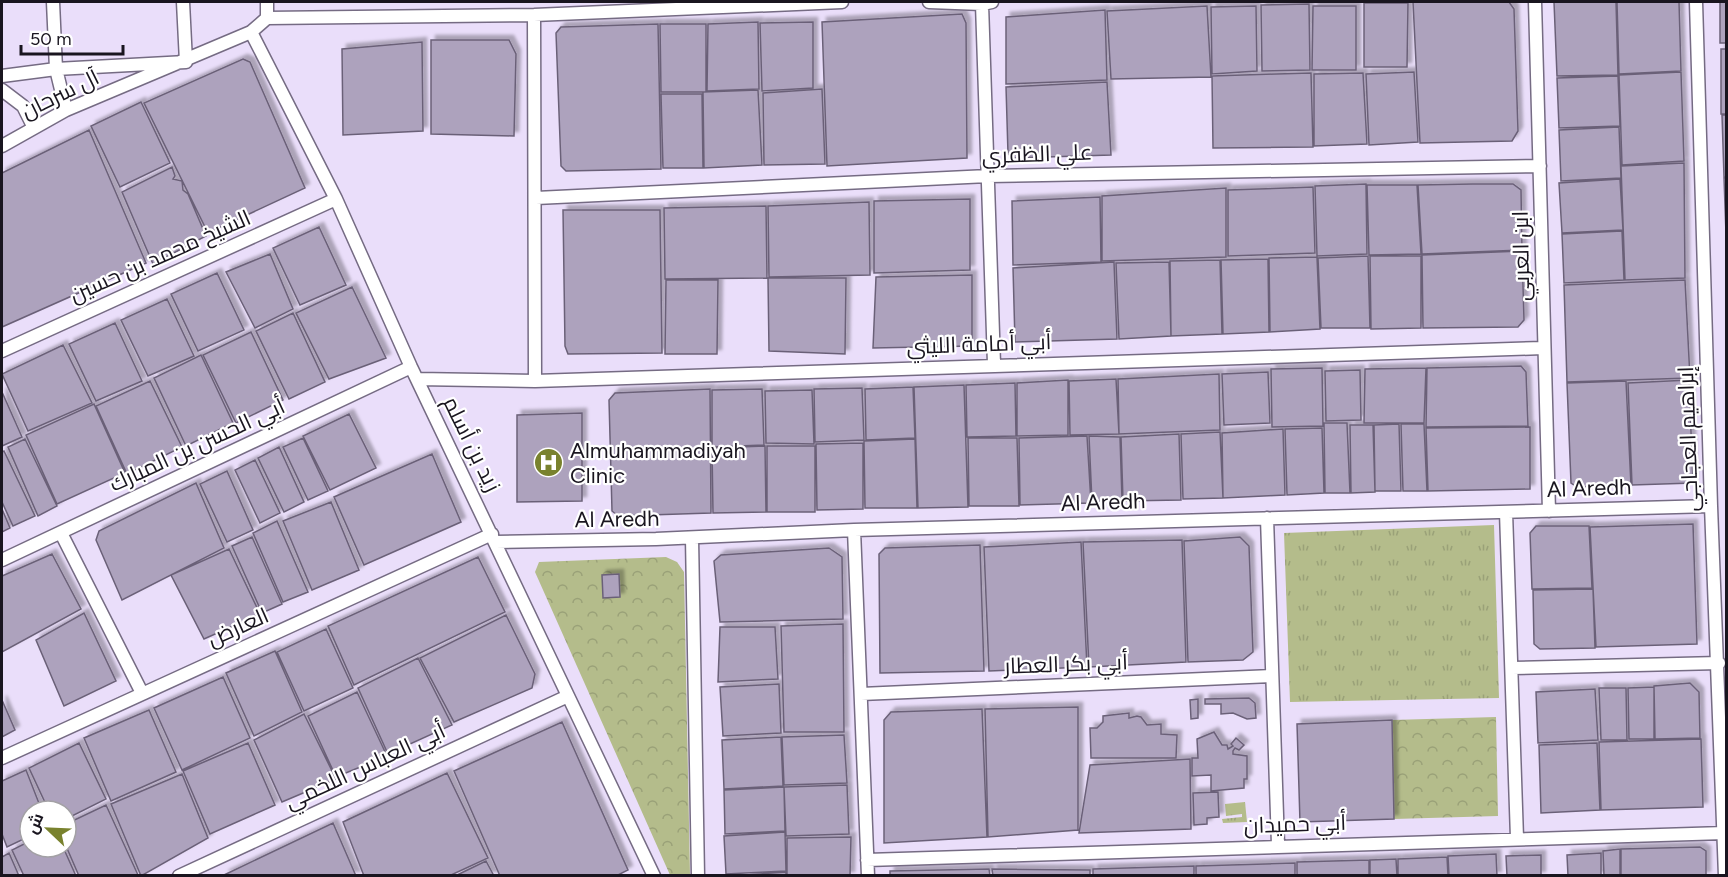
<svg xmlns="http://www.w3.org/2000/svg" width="1728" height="877" font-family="Figtree,Cairo,sans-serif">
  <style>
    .grass { fill: url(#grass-tufts) }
    .park { fill: url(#park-crowns) }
    .building { fill: #ada2bd; stroke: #6b6178; stroke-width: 1.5; filter: url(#shadow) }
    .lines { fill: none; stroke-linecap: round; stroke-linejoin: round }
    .street-casing { stroke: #756b83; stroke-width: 15 }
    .street { stroke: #fff; stroke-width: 12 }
    .labels { text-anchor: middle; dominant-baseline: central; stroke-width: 4.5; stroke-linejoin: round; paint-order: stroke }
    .street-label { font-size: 22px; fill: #19151f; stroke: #fff }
    .poi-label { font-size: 22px; fill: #19151f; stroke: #fff; text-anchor: start }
  </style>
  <defs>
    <pattern id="grass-tufts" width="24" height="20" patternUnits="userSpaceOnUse" patternTransform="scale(1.5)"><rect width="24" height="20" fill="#b4bc8b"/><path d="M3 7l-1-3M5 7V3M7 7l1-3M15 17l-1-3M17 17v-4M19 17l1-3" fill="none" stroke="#9aa178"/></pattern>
    <pattern id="park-crowns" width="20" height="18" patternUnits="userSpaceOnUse" patternTransform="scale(1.5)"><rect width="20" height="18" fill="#b4bc8b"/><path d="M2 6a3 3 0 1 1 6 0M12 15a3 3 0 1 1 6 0" fill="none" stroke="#9aa178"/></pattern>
    <filter id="shadow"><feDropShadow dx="4.5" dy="-4.5" stdDeviation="1.5" flood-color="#0004"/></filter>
  </defs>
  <rect width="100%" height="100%" fill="#eadefa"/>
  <!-- grass -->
  <path class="grass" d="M1494,525L1499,698L1290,702L1284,533Z
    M1245,802L1247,822L1223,823L1222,819L1242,817V814L1226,816L1225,804Z"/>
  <!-- park -->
  <path class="park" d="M666,557L677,562L684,572L690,875H670L535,572L539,562Z
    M1496,717L1498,816L1394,819L1392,720Z"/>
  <!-- building -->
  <path class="building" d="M1413,2H1509L1514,9L1518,131L1512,141L1420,143Z
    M1554,2H1616L1618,75L1557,76Z
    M1617,2H1679L1681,71L1619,74Z
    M1720,2H1726V43H1720Z
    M1364,3H1408L1407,67H1364Z
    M1309,4L1310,70L1262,71L1261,5Z
    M1207,6L1211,77L1111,79L1107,11Z
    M1256,6L1257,71L1212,74L1211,7Z
    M1313,6H1356V70H1312Z
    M1105,10L1107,80L1006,84V17Z
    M962,14L966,23L967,158L827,166L822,22Z
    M758,22L759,89L707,91L708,24Z
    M813,22V88L762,91L760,23Z
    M658,24L661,169L566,171L561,166L556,33L561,27Z
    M660,24H706V92H661Z
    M431,40H509L516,54L514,136L431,134Z
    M422,42L423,131L343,135L342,49Z
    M1721,49H1726V114H1721Z
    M243,59L250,62L305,188L208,233L144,103Z
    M1414,72L1418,142L1369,145L1366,74Z
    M1681,72L1684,161L1622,165L1619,75Z
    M1311,73L1313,147L1213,148L1212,76Z
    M1363,73L1367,144L1314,146V74Z
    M1618,76L1620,126L1559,128L1557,78Z
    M1107,82L1111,155L1013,158L1008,154L1006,87Z
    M822,89L825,164L764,165L763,93Z
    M758,90L762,165L704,168L703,92Z
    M661,94H702L703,168H663Z
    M141,102L170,163L120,187L91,126Z
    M1722,115H1726V177H1724Z
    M1619,127L1621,178L1561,181L1559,130Z
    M89,130L146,263L2,327V173Z
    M1684,163L1685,278L1625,280L1621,166Z
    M172,167L175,176L173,179L182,181L183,190L188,194L206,236L153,264L122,192Z
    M1724,178H1726V234Z
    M1620,179L1623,230L1562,233L1559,183Z
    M1366,184L1367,254L1317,256L1315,186Z
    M1472,184H1513L1521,190L1522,250L1422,254L1418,185Z
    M1367,185H1417L1421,254L1369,255Z
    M1313,187L1315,253L1228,256V190Z
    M1226,188V257L1102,261V196Z
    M1100,197L1101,262L1013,265L1012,201Z
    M970,199V270L874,273V201Z
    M869,202L870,275L769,277L768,206Z
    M766,206L767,278L665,279L664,208Z
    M563,210H660L662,353L568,354L565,346Z
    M319,227L346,285L300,305L273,248Z
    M1622,231L1624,280L1564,283L1562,234Z
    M1522,251L1524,320L1518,327L1423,328L1422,255Z
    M270,254L293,309L255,328L226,272Z
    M1368,256L1370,328H1321L1318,258Z
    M1370,256H1421V328L1371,329Z
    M1317,257L1320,329L1270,332L1269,258Z
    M1268,259L1269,332L1223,334L1221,260Z
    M1220,260L1222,334L1171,336L1170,261Z
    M1114,262L1117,339L1015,342L1013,268Z
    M1169,262L1171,336L1119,339L1116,263Z
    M217,273L244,330L198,351L171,294Z
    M972,275V346L873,348L876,277Z
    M768,278H846L845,354L769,351Z
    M666,280H718L717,354H665Z
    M1685,280L1690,378L1567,382L1564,285Z
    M352,287L386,358L329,379L296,313Z
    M167,299L194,356L148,376L121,320Z
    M293,313L325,382L289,399L256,331Z
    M115,323L142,381L96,401L69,344Z
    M251,332L283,400L236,423L203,355Z
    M63,345L92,403L28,431L2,374Z
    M201,355L233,423L186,446L154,378Z
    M1521,366L1526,372L1528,426L1426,427L1427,368Z
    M1322,368L1323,426L1272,427L1271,369Z
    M1426,368L1424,423H1364L1365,369Z
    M1360,370L1361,420L1326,421L1325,371Z
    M1268,372L1270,423L1224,425L1222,374Z
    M1219,374L1220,430L1119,434L1118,379Z
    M1116,379L1119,434L1070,435L1069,381Z
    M1068,380V435L1017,436V383Z
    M1689,380L1693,483L1632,485L1628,383Z
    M150,381L182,447L127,474L96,406Z
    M1626,381L1631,486L1577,487L1571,483L1567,383Z
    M1015,383L1016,436L967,437L966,385Z
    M964,385L968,507L918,508L914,387Z
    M913,387L915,438L866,440L865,389Z
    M862,388L864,440L815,442L814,389Z
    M710,389L711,513L618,516L612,511L609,400L615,393Z
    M762,389L764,445L712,447V390Z
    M812,390L814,444L766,443L765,391Z
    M2,392L22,437L2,446Z
    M94,404L125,473L57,504L26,435Z
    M582,413V501L517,502V415Z
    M349,414L376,468L330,490L303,436Z
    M1324,423H1347L1350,493H1325Z
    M1399,424L1401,491H1375L1374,425Z
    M1401,424H1424L1427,491H1403Z
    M1350,425H1373L1375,492L1351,493Z
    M1530,427V489L1428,491L1426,428Z
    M1322,428L1324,493L1287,495L1285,429Z
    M1283,429L1285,495L1223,498L1222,433Z
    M1220,432L1223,498L1183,499L1181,434Z
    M1179,434L1181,500L1123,501L1121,437Z
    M1087,436L1091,503L1020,505L1019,438Z
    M1089,436L1120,437L1122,500L1092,502Z
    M303,438L328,491L308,500L283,447Z
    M968,438H1017L1019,506H969Z
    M25,439L57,506L38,516L8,447Z
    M915,439L917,508H865L864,441Z
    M863,443V509L817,510L816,444Z
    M765,446L766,512L713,513L712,448Z
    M767,446H815V512H767Z
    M279,447L304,502L284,512L258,458Z
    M4,451L35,516L13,526L2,502V452Z
    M432,454L461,522L364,565L334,497Z
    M255,460L280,513L260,523L235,470Z
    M227,471L253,530L227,542L200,484Z
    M196,483L224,548L122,600L96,540L99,531Z
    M331,502L359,570L312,590L283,521Z
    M2,509L10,528L2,532Z
    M277,521L308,592L283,602L253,533Z
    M1693,524L1697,644L1596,647L1590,527Z
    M1536,526H1589L1592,588L1532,589L1530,533Z
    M252,537L282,604L262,613L232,546Z
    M1240,537L1249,546L1253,652L1243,660L1188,662L1184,541Z
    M1182,540L1186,662L1089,667L1083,542Z
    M1081,542L1087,667L989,671L984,547Z
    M980,545L984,671L880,673L879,554L885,548Z
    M829,548L842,557L843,619L720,622L714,561L721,555Z
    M229,549L260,614L204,639L171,575Z
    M52,554L81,609L2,652V576Z
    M478,557L505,612L354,685L328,626Z
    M619,574L620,597L603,598L602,575Z
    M1593,589L1595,648L1540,649L1534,644L1533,590Z
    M84,613L116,681L64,706L36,640Z
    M506,615L535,674L532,688L454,722L420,658Z
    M843,624L844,732H784L781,626Z
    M720,627H775L778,679L718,682Z
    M326,629L353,688L304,711L277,652Z
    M275,651L302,712L254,736L226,673Z
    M418,658L452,725L388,754L358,688Z
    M223,677L250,738L182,770L154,708Z
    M1690,683L1699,692L1700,738L1655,739L1654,686Z
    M779,684L781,733L723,736L720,687Z
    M1654,687V739H1629L1628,688Z
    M1599,688H1626L1627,740H1601Z
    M1595,689L1598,740L1538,743L1536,692Z
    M357,692L387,756L336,777L308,716Z
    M1249,698L1255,703L1256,718L1247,719L1233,713L1221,714V704H1205V699Z
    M1198,699V718L1191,719L1190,700Z
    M2,700L15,730L2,737Z
    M1078,707V830L988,837L985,709Z
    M982,709L987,837L884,843V720L891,712Z
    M149,710L176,772L111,801L84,738Z
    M1129,713V718L1137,716L1141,717L1147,725L1161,724V734L1177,735L1176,758H1091L1090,728H1097L1103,722V716Z
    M304,714L336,779L282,802L254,740Z
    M1392,720L1394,819L1300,822L1297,724Z
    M562,722L628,870L616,876H500L454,771Z
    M1214,732L1222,745H1227L1228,749L1233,746L1231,744L1236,738L1244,745L1239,750L1235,748L1233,751V754L1247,756V779H1244V788L1211,791V775L1192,776V758H1198L1197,739Z
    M844,735L847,783L784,785L782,737Z
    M781,737L783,786L724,789L722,740Z
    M1701,739L1703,807L1601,810L1599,742Z
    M79,743L106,799L66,819V811H49L29,768Z
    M248,743L275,805L210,834L183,771Z
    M1597,743L1600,810L1541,813L1539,745Z
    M1190,759L1191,829L1079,833L1090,765Z
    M26,770L42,811H30V836L7,847L2,834V781Z
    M447,773L488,858L449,876H364L343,822Z
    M182,774L208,838L141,876L111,804Z
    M847,785L849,834L786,836L784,787Z
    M784,787L785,831L725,834L724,790Z
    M1218,792L1219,817L1207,818V824L1194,825L1193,793Z
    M106,805L138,875L137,876H79L66,846V824Z
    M333,823L356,876L224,875Z
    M785,832L786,871L726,874L724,836Z
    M851,837L850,876H787V838Z
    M30,841V847H63L76,876H24L12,850Z
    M1700,847L1706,851V876H1621V849Z
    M1620,849V876H1604L1603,851Z
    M9,853L19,876H2V857Z
    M1601,853V876H1568L1567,855Z
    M1496,854L1497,876H1449L1448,856Z
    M1541,855V876H1507L1506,856Z
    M1447,857L1448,876H1398V859Z
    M1396,859L1397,876H1370V860Z
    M1369,860V876H1297V862Z
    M486,861L494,876H455Z
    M1295,863V876H1196V866Z
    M1194,866V876H1093V869Z
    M989,869L990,876H890V871Z
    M992,869L1090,870V876H993Z
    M786,872V876H732Z"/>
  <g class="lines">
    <defs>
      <path id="street" d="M53,2L56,69L66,110
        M267,2V18
        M929,2L982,4L992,2
        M1535,2L1549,511
        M1696,2L1711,506L1725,876
        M982,4L994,364
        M534,15L535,381
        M251,32L336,199L411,367L654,876
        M2,76L56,69L186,62L183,2
        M2,90L23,106L34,128
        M2,146L66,110L251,32L267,18L534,15L842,2
        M536,198L988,176L1540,166
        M2,351L336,199
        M417,379L535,381L1543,348
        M1506,512L1517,838
        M1267,518L1278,845
        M854,530L868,876
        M61,533L142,693
        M692,538L698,876
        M496,542L656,539L854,530L1711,506
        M2,560L411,367
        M1512,668L1719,663
        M861,694L1272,676
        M2,758L492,534
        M867,860L1724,833
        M179,876L568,696"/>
    </defs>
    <!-- street casing -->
    <use href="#street" class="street-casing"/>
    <!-- street -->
    <use href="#street" class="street"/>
  </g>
  <!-- icons -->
  <defs>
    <symbol id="hospital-disc" viewBox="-11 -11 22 22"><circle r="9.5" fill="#79822e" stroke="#fff"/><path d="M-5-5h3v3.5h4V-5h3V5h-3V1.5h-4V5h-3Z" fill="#fff"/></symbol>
  </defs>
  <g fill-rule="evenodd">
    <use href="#hospital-disc" x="532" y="446" width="33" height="33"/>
  </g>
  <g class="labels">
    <!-- street labels -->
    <g class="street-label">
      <text transform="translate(60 94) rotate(-26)">آل سرحان</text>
      <text transform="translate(1037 154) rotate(-2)">علي الظفري</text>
      <text transform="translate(160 256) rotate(-24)">الشيخ محمد بن حسين</text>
      <text transform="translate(1521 256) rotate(-91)">ابن العربي</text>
      <text transform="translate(979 344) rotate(-2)">أبي أمامة الليثي</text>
      <text transform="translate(1688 439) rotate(-92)">إبراهيم العجاجي</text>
      <text transform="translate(472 444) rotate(64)">زيد بن أسلم</text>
      <text transform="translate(197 445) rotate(-25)">أبي الحسن بن المبارك</text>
      <text transform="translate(1589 488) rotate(-2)">Al Aredh</text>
      <text transform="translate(1103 502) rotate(-2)">Al Aredh</text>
      <text transform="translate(617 519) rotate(-1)">Al Aredh</text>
      <text transform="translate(238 627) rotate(-24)">العارض</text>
      <text transform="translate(1066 664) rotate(-2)">أبي بكر العطار</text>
      <text transform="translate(365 766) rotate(-25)">أبي العباس اللخمي</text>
      <text transform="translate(1295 824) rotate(-2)">أبي حميدان</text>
    </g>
    <!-- poi labels -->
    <g class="poi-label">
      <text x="570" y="450">Almuhammadiyah<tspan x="570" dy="25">Clinic</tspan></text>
    </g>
  </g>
  <!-- border -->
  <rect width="1728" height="877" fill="none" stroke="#19151f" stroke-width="6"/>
  <!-- north arrow -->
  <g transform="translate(48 829) rotate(293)"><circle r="28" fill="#ffffff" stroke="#a3a1a5" stroke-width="1.5"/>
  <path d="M0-4.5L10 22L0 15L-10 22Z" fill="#79822e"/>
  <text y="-9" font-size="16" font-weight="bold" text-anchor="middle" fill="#19151f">ش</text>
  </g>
  <!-- scale -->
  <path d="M21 45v9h102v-9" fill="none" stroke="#19151f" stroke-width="3"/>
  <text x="30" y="45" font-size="18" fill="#19151f" stroke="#ffffff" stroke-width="4.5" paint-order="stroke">50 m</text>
</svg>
